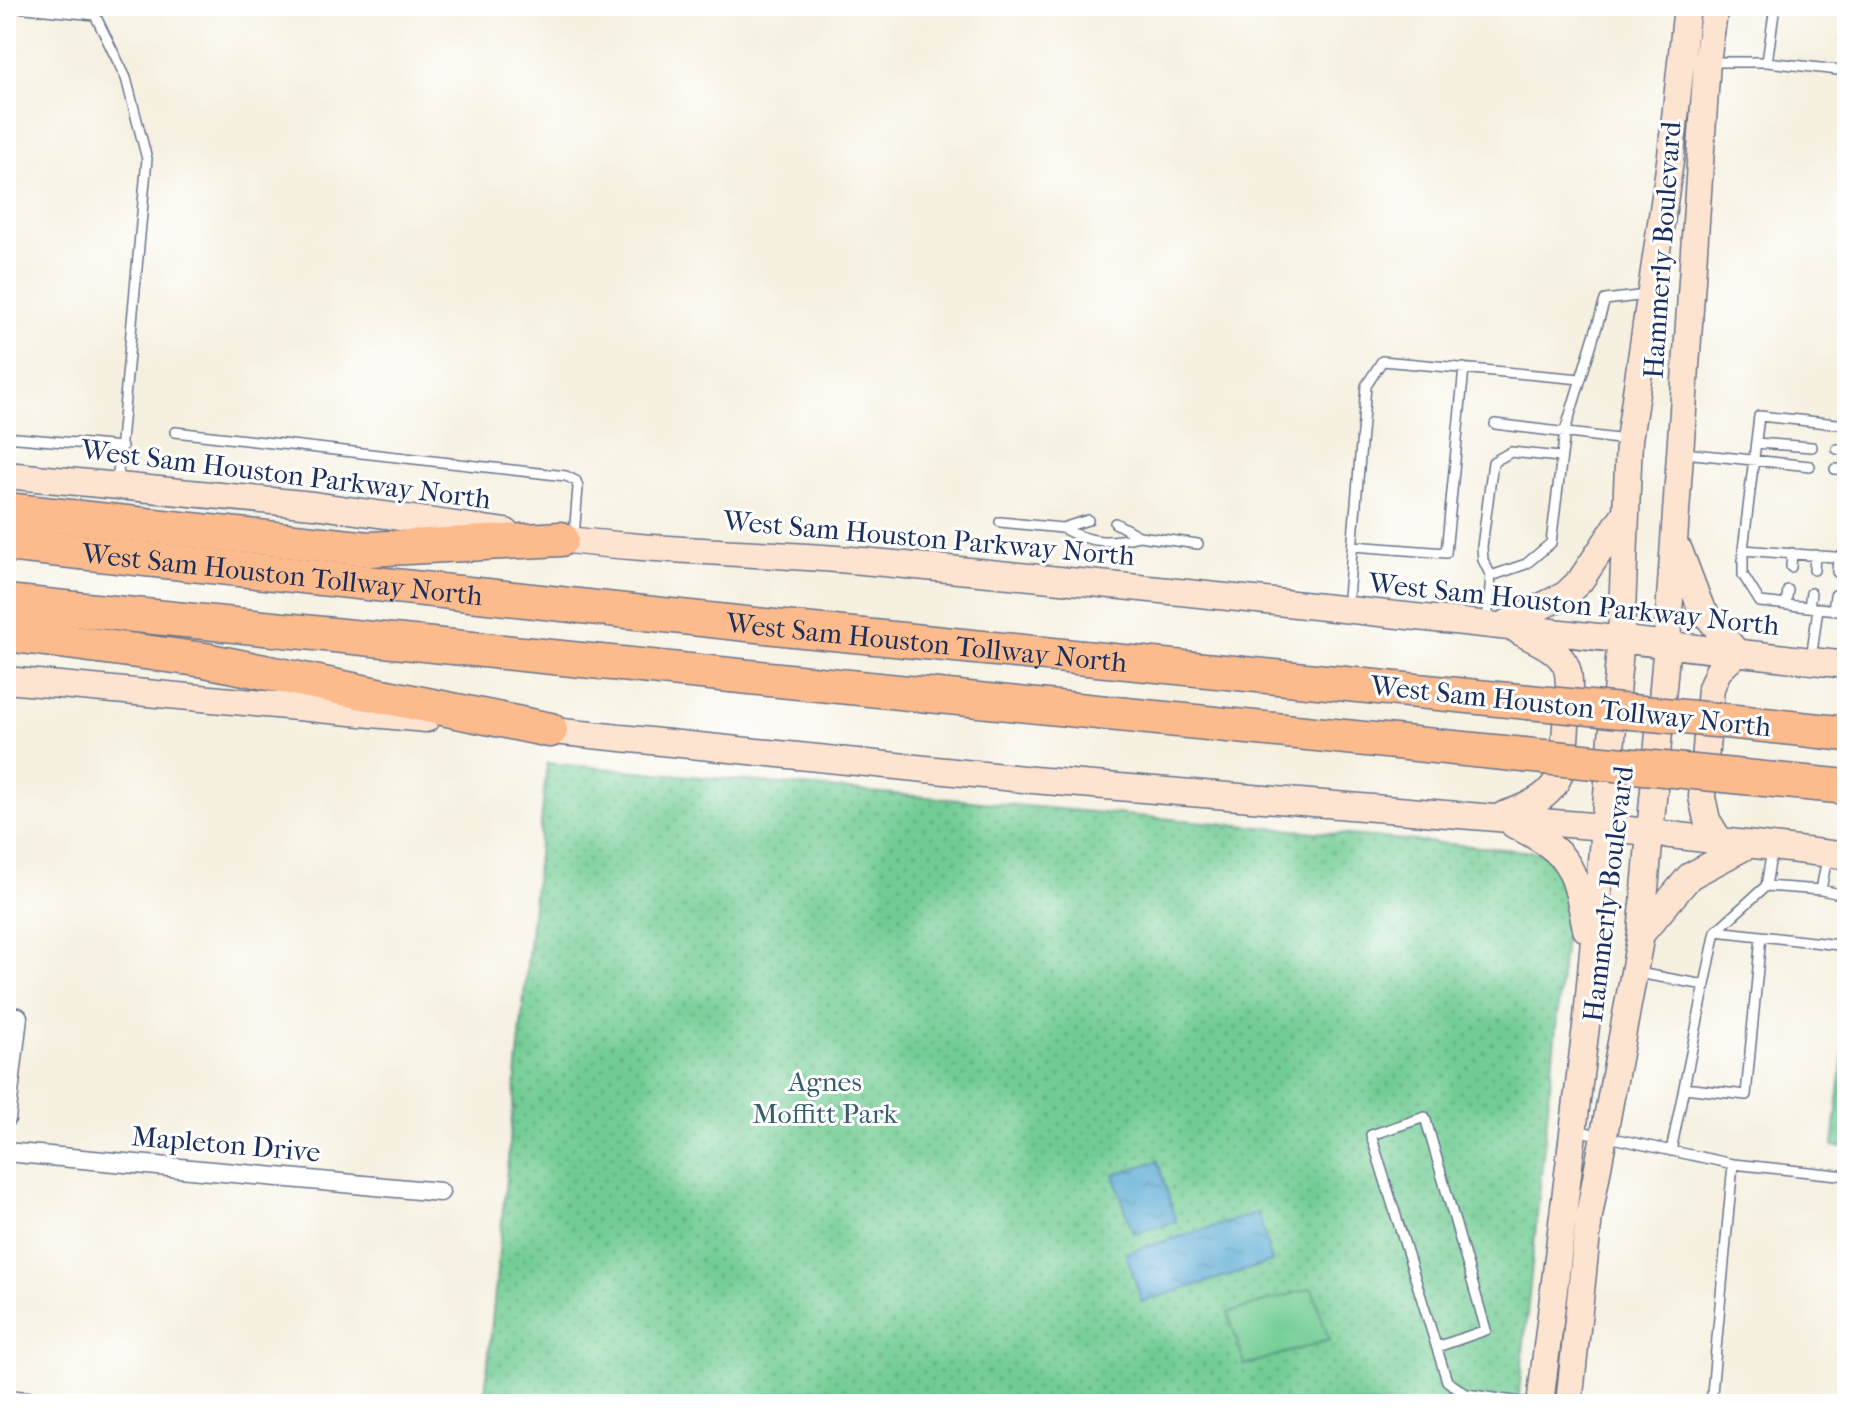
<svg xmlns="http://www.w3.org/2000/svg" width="1853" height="1410" font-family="'IM FELL French Canon',serif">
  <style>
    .grass { fill: url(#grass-tufts); stroke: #467e78; stroke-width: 2 }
    .park { fill: url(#park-dots); stroke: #467e78; stroke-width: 2 }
    .garden { fill: #71cc93; stroke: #467e78; stroke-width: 2 }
    .water { fill: url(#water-ripples); stroke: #3a6c98; stroke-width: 2 }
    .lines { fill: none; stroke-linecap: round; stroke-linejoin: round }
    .service-casing { stroke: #67738b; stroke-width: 12 }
    .minor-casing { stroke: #67738b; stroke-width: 21 }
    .secondary-casing { stroke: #67738b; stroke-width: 29 }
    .motorway-casing { stroke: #67738b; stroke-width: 37 }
    .service { stroke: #fff; stroke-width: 9 }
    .minor { stroke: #fff; stroke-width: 18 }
    .secondary { stroke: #fde4d1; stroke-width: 26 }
    .motorway { stroke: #fbbb8d; stroke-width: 34 }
    .motorway-bridge-casing { stroke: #67738b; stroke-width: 37; stroke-linecap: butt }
    .motorway-bridge { stroke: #fbbb8d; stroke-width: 34 }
    .labels { text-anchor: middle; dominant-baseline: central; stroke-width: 6; stroke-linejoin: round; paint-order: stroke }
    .street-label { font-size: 28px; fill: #1b2f5e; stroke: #fff }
    .park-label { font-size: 28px; fill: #355e6e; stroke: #fff }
  </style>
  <defs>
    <pattern id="grass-tufts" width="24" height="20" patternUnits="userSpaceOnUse" patternTransform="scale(2)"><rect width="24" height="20" fill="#71cc93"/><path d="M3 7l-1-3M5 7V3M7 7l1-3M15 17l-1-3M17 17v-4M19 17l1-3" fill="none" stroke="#5ca67b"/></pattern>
    <pattern id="park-dots" width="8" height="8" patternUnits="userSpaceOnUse" patternTransform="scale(2)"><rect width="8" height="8" fill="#71cc93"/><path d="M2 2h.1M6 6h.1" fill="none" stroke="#5ca67b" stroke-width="1.8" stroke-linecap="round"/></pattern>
    <pattern id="water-ripples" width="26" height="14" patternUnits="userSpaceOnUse" patternTransform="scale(2)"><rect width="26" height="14" fill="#58aad3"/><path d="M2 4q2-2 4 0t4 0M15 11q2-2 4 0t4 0" fill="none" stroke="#488bae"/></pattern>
  </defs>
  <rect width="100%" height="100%" fill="#fff"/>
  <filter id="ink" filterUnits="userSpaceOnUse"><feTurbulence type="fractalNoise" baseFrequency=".0125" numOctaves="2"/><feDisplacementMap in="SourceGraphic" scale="16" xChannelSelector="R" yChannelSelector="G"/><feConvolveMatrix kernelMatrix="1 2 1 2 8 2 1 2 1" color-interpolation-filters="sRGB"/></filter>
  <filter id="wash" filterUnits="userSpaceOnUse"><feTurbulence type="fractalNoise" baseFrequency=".006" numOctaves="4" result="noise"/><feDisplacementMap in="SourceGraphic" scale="32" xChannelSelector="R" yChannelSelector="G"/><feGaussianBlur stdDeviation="1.8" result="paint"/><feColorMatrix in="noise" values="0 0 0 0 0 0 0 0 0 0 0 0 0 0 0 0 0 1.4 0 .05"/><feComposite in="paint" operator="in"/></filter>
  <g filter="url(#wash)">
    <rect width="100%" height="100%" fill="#f5f0df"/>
    <!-- grass -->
    <path class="grass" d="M1847,1020V1147L1833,1146Z"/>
    <!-- park -->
    <path class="park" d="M547,763L1549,853L1570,888L1518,1404H484Z"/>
    <!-- garden -->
    <path class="garden" d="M1312,1288L1329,1340L1245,1365L1228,1313Z"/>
    <!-- water -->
    <path class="water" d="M1158,1161L1176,1222L1133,1233L1114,1174Z
      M1258,1213L1272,1262L1142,1302L1126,1253Z"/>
  </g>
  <g filter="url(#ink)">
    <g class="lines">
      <defs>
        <path id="service" d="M6,6L95,15L126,78L147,159L117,485
          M1710,62H1767L1847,71
          M1767,62L1775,6
          M1495,424L1626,440
          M1847,425L1759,416L1743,550V575L1760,602L1847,611
          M175,432L566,476L576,481L578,487L574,537
          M6,437L122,447
          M1756,443L1812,447
          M1837,449L1847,450
          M1684,453L1810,466
          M1835,469L1847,470
          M1000,522L1062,528L1088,520
          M1115,523L1139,536L1198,544
          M1062,528C1090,543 1109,544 1139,536
          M1353,546L1446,553L1464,368
          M1743,550L1847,558
          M1791,567L1792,553
          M1814,570L1815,555
          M1837,572L1838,557
          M1491,576L1483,560L1482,547L1493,462L1511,452L1560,457
          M1786,605L1788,590
          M1809,607L1811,593
          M1347,609L1366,386L1382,361L1581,379
          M1833,610L1835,595
          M1487,623L1491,576L1526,564L1551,543L1565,431L1605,300L1646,295
          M1811,660L1818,608
          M1766,886L1772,850
          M1716,931L1761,936
          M1638,973L1705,985
          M1684,1088L1746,1095L1761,936L1839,945L1845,895L1821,890
          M1575,1130L1733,1164
          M1671,1151L1716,931L1766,886L1821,890L1827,858
          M1437,1347L1486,1330L1425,1117L1371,1135L1447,1381L1466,1394L1534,1404
          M1711,1404L1733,1164L1847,1176"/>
        <path id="minor" d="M6,1119L18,1017
          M6,1152L440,1192
          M6,1399L56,1404"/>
        <path id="secondary" d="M6,475L313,505L506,532
          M545,537C653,552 764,552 873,562C1198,592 1523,628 1847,665
          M1679,550L1701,608L1737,653
          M1505,624L1565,595L1580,581L1626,512
          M6,680L426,719
          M533,729L1033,780L1604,827L1847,856
          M1503,815C1568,794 1562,774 1567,713C1568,698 1572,677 1565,664C1556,648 1535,640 1520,632
          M1514,825C1573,854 1574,868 1586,929
          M1718,838L1707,820L1702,797L1711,688L1718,671L1737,653
          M1641,934L1690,876L1748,845
          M1540,1404L1587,1018L1621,637L1629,440L1671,155L1687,6
          M1569,1404L1589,1216L1641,934L1667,643L1707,62L1715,6"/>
        <g id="motorway">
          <path d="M6,510L369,549L561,539"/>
          <path id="s1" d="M6,544L793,629L1528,702"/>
          <path d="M6,602L1524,755"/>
          <path d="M6,634L205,660L550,730"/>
          <path d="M1746,723L1847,734"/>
          <path d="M1744,777L1847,787"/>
        </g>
      </defs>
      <!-- service casing -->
      <use href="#service" class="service-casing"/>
      <!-- minor casing -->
      <use href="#minor" class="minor-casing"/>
      <!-- secondary casing -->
      <use href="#secondary" class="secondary-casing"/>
      <!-- motorway casing -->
      <use href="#motorway" class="motorway-casing"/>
      <!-- service -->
      <use href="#service" class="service"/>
      <!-- minor -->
      <use href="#minor" class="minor"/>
      <!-- secondary -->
      <use href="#secondary" class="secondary"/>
      <!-- motorway -->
      <use href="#motorway" class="motorway"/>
      <defs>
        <path id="motorway-bridge" d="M1528,702L1746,723
          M1524,755L1744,777"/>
      </defs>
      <!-- motorway-bridge casing -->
      <use href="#motorway-bridge" class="motorway-bridge-casing"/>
      <!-- motorway-bridge -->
      <use href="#motorway-bridge" class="motorway-bridge"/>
    </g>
  </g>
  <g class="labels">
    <!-- street labels -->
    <g class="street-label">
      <text transform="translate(1662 250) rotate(-86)">Hammerly Boulevard</text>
      <text transform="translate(286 474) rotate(7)">West Sam Houston Parkway North</text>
      <text transform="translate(929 538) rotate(5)">West Sam Houston Parkway North</text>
      <text stroke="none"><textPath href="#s1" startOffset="278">West Sam Houston Tollway North</textPath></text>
      <text transform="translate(1574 604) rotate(6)">West Sam Houston Parkway North</text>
      <text stroke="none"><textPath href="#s1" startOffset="926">West Sam Houston Tollway North</textPath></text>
      <text transform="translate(1571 706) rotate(6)">West Sam Houston Tollway North</text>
      <text transform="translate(1608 894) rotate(-83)">Hammerly Boulevard</text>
      <text transform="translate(226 1144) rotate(5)">Mapleton Drive</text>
    </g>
    <!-- park labels -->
    <g class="park-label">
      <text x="825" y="1081">Agnes<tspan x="825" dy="32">Moffitt Park</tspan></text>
    </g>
  </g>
  <!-- margin -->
  <rect width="1853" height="1410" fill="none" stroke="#fff" stroke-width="32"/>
</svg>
